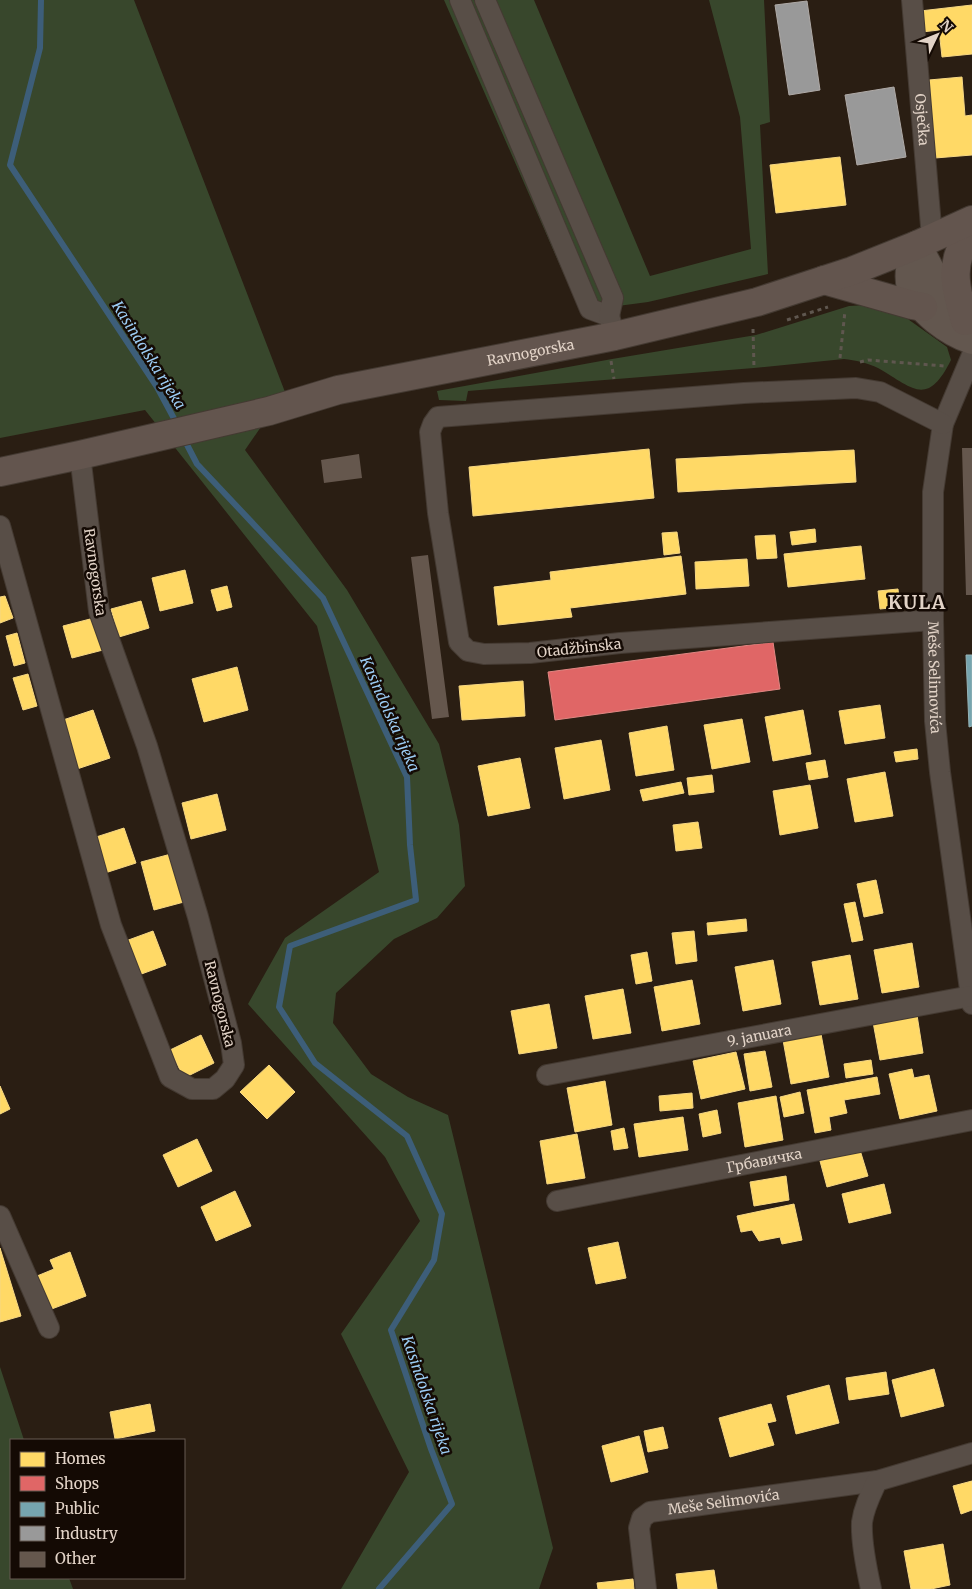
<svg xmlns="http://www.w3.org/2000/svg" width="972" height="1589" font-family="Merriweather,serif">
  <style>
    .green { fill: #38472c }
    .homes { fill: #ffd966; stroke: #f6d783 }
    .shops { fill: #e06666; stroke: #e18783 }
    .public { fill: #76a5af; stroke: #96b3b6 }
    .industry { fill: #999; stroke: #afaaa7 }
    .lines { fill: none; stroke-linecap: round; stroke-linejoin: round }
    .stream { stroke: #3d5e79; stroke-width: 6 }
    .building { fill: #65574d }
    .street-casing { stroke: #443a32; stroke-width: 22 }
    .secondary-casing { stroke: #443a32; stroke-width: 30 }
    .primary-casing { stroke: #443a32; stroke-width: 30 }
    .path { stroke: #5f574f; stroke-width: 3; stroke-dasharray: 4 4; stroke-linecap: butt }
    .street { stroke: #584e47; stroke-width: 20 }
    .secondary { stroke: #63574f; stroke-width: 28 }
    .primary { stroke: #63554e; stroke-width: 28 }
    .labels { text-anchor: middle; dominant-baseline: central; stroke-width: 5; stroke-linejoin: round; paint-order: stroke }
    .street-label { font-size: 14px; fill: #e2d3c7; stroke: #140a04 }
    .water-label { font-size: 15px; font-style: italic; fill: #9cccf4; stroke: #140a04 }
    .district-label { font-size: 19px; font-weight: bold; letter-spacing: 1px; fill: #e2d3c7; stroke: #140a04 }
  </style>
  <rect width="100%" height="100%" fill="#2a1e13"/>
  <!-- green -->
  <path class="green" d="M0,0H134L285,392L245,450L347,590L439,744L459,825L465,886L437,918L394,939L336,993L333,1023L371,1074L408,1097L448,1115L553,1548L539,1589H341L409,1472L341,1334L420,1221L385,1157L248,1004L285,938L379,872L317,626L145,410L0,438Z
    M444,0H534L650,276L751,249L740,117L709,0H764L770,122L760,125L768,274L648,302L580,311Z
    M866,305L905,317L947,347L951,360C927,408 913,388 878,368C868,363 855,360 844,359L754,368L468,391L466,401L439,400L437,391L612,359L756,335L849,306Z
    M0,1367L24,1440H11V1578H69L73,1589H0Z"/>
  <!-- homes -->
  <path class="homes" d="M972,5V54L942,57L939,30L922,32L920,11Z
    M962,77L965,116L972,115V155L935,158L929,80Z
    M840,157L846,205L776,213L770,165Z
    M649,449L654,498L473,516L469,467Z
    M854,450L856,482L678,492L676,459Z
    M815,529L816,542L792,545L790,532Z
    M677,532L680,553L664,555L662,533Z
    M775,535L777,558L757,559L755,536Z
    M861,546L865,579L788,587L784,554Z
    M681,556L686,594L570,608L572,617L498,625L494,587L551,580L550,572Z
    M747,559L749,586L696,589L695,562Z
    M185,570L193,603L160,611L152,578Z
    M227,586L232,607L217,611L211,590Z
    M898,589L900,607L880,609L878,591Z
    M5,596L13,618L0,623V597Z
    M141,601L149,628L119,637L111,609Z
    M94,618L103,650L72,658L63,626Z
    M17,633L25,663L14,666L6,636Z
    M237,667L248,710L204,722L192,679Z
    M28,674L37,706L23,710L13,678Z
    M523,681L525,716L462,720L459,686Z
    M880,705L885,738L845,744L839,711Z
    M93,710L110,758L77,769L60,721Z
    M803,710L811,754L773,761L765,717Z
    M742,719L750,762L712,769L704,725Z
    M667,726L674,770L636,776L629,733Z
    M601,740L610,790L564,799L555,748Z
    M917,749L918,759L896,762L894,752Z
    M520,758L530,808L488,816L478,766Z
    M825,760L828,777L809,780L806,763Z
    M885,772L893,816L855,822L847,779Z
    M712,775L714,792L689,795L687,778Z
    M681,782L684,793L643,801L640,790Z
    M810,785L818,828L780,835L773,791Z
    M217,794L226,830L191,839L182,803Z
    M698,822L702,848L676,851L673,825Z
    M124,828L136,863L105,873L93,838Z
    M171,854L184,902L154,910L141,862Z
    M876,880L883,913L864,917L857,884Z
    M855,902L863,940L852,942L844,904Z
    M746,919L747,931L708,935L707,923Z
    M153,931L166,965L136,976L123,942Z
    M694,931L697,961L676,964L672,933Z
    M912,943L919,987L882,993L874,950Z
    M647,952L652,981L636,984L631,955Z
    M850,955L858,999L820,1005L812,962Z
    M773,960L781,1004L743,1011L735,967Z
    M692,980L700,1024L662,1031L654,987Z
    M623,989L631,1033L593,1039L585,996Z
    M549,1004L557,1048L519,1054L511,1011Z
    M917,1015L923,1053L880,1060L873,1022Z
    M821,1034L829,1077L791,1084L783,1040Z
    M201,1035L214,1063L184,1078L170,1050Z
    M765,1051L772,1087L750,1091L744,1054Z
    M736,1052L745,1089L701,1099L693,1061Z
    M871,1060L873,1074L846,1078L844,1064Z
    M269,1065L295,1092L267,1119L240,1092Z
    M912,1069L914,1078L929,1075L937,1111L900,1119L889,1074Z
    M877,1077L880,1094L844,1100L847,1113L829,1117L831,1130L815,1133L807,1090Z
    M605,1081L612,1125L575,1132L567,1088Z
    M0,1086L10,1109L0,1114Z
    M800,1092L804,1113L784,1117L780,1097Z
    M692,1093L693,1108L660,1111L659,1096Z
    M776,1096L783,1140L745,1147L738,1103Z
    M717,1110L721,1133L703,1137L699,1114Z
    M683,1117L688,1150L639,1157L634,1124Z
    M624,1128L628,1148L614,1150L611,1131Z
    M577,1134L585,1178L547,1184L540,1141Z
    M197,1139L212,1171L178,1187L163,1155Z
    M860,1150L868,1176L827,1187L820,1161Z
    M786,1176L789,1200L754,1206L750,1182Z
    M884,1184L891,1213L849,1223L842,1194Z
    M235,1191L251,1226L216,1241L201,1207Z
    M794,1204L802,1240L782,1244L780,1237L759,1241L752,1230L741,1232L737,1216Z
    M618,1242L626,1278L596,1284L588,1248Z
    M0,1248L21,1316L0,1322Z
    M70,1252L86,1296L49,1310L37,1276L54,1269L50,1260Z
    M934,1369L944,1406L901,1417L892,1380Z
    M886,1372L889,1394L849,1400L846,1378Z
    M829,1385L839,1423L796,1434L787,1396Z
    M150,1404L155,1431L115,1439L110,1412Z
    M771,1404L776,1421L767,1423L774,1445L730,1457L719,1418Z
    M663,1427L668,1448L648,1452L644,1431Z
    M639,1436L648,1472L611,1482L602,1446Z
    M972,1481V1510L961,1514L953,1486Z
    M943,1544L950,1585L931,1589H911L904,1551Z
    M714,1570L717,1589H678L676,1574Z
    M633,1579L634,1589H598L597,1583Z"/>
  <!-- shops -->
  <path class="shops" d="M773,642L780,689L555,720L548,672Z"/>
  <!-- public -->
  <path class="public" d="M966,655H972V726L969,727Z"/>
  <!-- industry -->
  <path class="industry" d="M807,1L820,90L789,95L775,5Z
    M894,87L906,157L857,165L845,95Z"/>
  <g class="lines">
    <!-- stream -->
    <path class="stream" d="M41,0L40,48L10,165L157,387L178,426
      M183,437L197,464L323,598L407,777L410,845L416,900L290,946L279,1007L315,1063L407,1136L442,1214L434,1260L391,1330L431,1449L452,1504L379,1589"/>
  </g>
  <!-- building -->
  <path class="building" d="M962,448H972V595H966Z
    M359,454L362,478L324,483L321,460Z
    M428,555L449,717L432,719L411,557Z"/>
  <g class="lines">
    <defs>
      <g id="street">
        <path d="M460,0L590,309L609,316L615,336"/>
        <path d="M485,0L613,298L609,316"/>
        <path id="s1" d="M912,0L932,238"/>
        <path id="s2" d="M972,355L943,424L933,492V620L935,721L940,772L972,1004"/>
        <path d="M0,526L111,925L170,1077L192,1089H213L225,1079L234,1065L231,1043L198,917L147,746L99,611L80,455"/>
        <path d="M933,620L620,643L530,653L484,654L468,651L459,642L438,513L430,432L433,424L438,417L744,393L856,388L880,392L943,424"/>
        <path id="s3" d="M547,1075L971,996"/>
        <path id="s4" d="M557,1201L972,1120"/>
        <path d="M0,1216L49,1328"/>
        <path id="s5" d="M646,1589L639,1528L642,1518L650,1512L877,1481"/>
        <path d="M871,1589C867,1571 861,1540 862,1522C864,1507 871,1494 877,1481L972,1453"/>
      </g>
      <path id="secondary" d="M917,245C912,259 907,273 911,287C918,311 950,333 972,340
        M917,245L933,275L964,320"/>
      <g id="primary">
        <path d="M824,280L912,305L923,307"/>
        <path d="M965,321C959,299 951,276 959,254C962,245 968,237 972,228"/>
        <path id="s6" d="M0,472L80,455L269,411L338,390L615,336L757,302L852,271L917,245L972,220"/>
      </g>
    </defs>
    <!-- street casing -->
    <use href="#street" class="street-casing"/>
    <!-- secondary casing -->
    <use href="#secondary" class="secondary-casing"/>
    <!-- primary casing -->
    <use href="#primary" class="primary-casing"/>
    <!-- path -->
    <path class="path" d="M787,320L828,307
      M753,329L754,368
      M840,358L845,311
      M611,361L614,379
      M860,362L868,360L945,366"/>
    <!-- street -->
    <use href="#street" class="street"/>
    <!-- secondary -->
    <use href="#secondary" class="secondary"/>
    <!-- primary -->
    <use href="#primary" class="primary"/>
  </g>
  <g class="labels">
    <!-- street labels -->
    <g class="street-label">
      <text stroke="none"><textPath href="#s1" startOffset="120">Osječka</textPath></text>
      <text stroke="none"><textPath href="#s6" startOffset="544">Ravnogorska</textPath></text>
      <text transform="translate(95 572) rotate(82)">Ravnogorska</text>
      <text transform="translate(579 648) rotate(-6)">Otadžbinska</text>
      <text stroke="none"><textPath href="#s2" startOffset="329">Meše Selimovića</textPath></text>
      <text transform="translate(220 1004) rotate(76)">Ravnogorska</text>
      <text stroke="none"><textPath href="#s3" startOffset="216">9. januara</textPath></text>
      <text stroke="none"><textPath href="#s4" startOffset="211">Грбавичка</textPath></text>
      <text stroke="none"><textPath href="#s5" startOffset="156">Meše Selimovića</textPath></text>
    </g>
    <!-- water labels -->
    <g class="water-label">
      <text transform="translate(149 355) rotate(58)">Kasindolska rijeka</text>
      <text transform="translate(390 714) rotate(66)">Kasindolska rijeka</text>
      <text transform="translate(427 1395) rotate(71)">Kasindolska rijeka</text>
    </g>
    <!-- district labels -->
    <g class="district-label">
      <text x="917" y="602">KULA</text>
    </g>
  </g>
  <!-- legend -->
  <rect x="10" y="1439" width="175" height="140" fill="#140a04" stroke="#665a52"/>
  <rect x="20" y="1452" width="25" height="15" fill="#ffd966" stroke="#665a52"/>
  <text x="55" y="1464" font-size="15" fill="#e2d3c7">Homes</text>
  <rect x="20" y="1476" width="25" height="15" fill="#e06666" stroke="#665a52"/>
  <text x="55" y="1489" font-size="15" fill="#e2d3c7">Shops</text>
  <rect x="20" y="1502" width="25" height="15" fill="#76a5af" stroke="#665a52"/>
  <text x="55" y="1514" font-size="15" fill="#e2d3c7">Public</text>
  <rect x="20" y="1526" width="25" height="15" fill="#999999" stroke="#665a52"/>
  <text x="55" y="1539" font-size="15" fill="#e2d3c7">Industry</text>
  <rect x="20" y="1552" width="25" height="15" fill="#65574d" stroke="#665a52"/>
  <text x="55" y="1564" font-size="15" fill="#e2d3c7">Other</text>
  <!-- north arrow -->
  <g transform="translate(937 35) rotate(47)" stroke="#140a04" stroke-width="4" paint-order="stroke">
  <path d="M0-4L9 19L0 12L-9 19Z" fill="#e2d3c7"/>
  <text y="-8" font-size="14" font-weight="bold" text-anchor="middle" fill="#e2d3c7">N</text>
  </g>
</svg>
